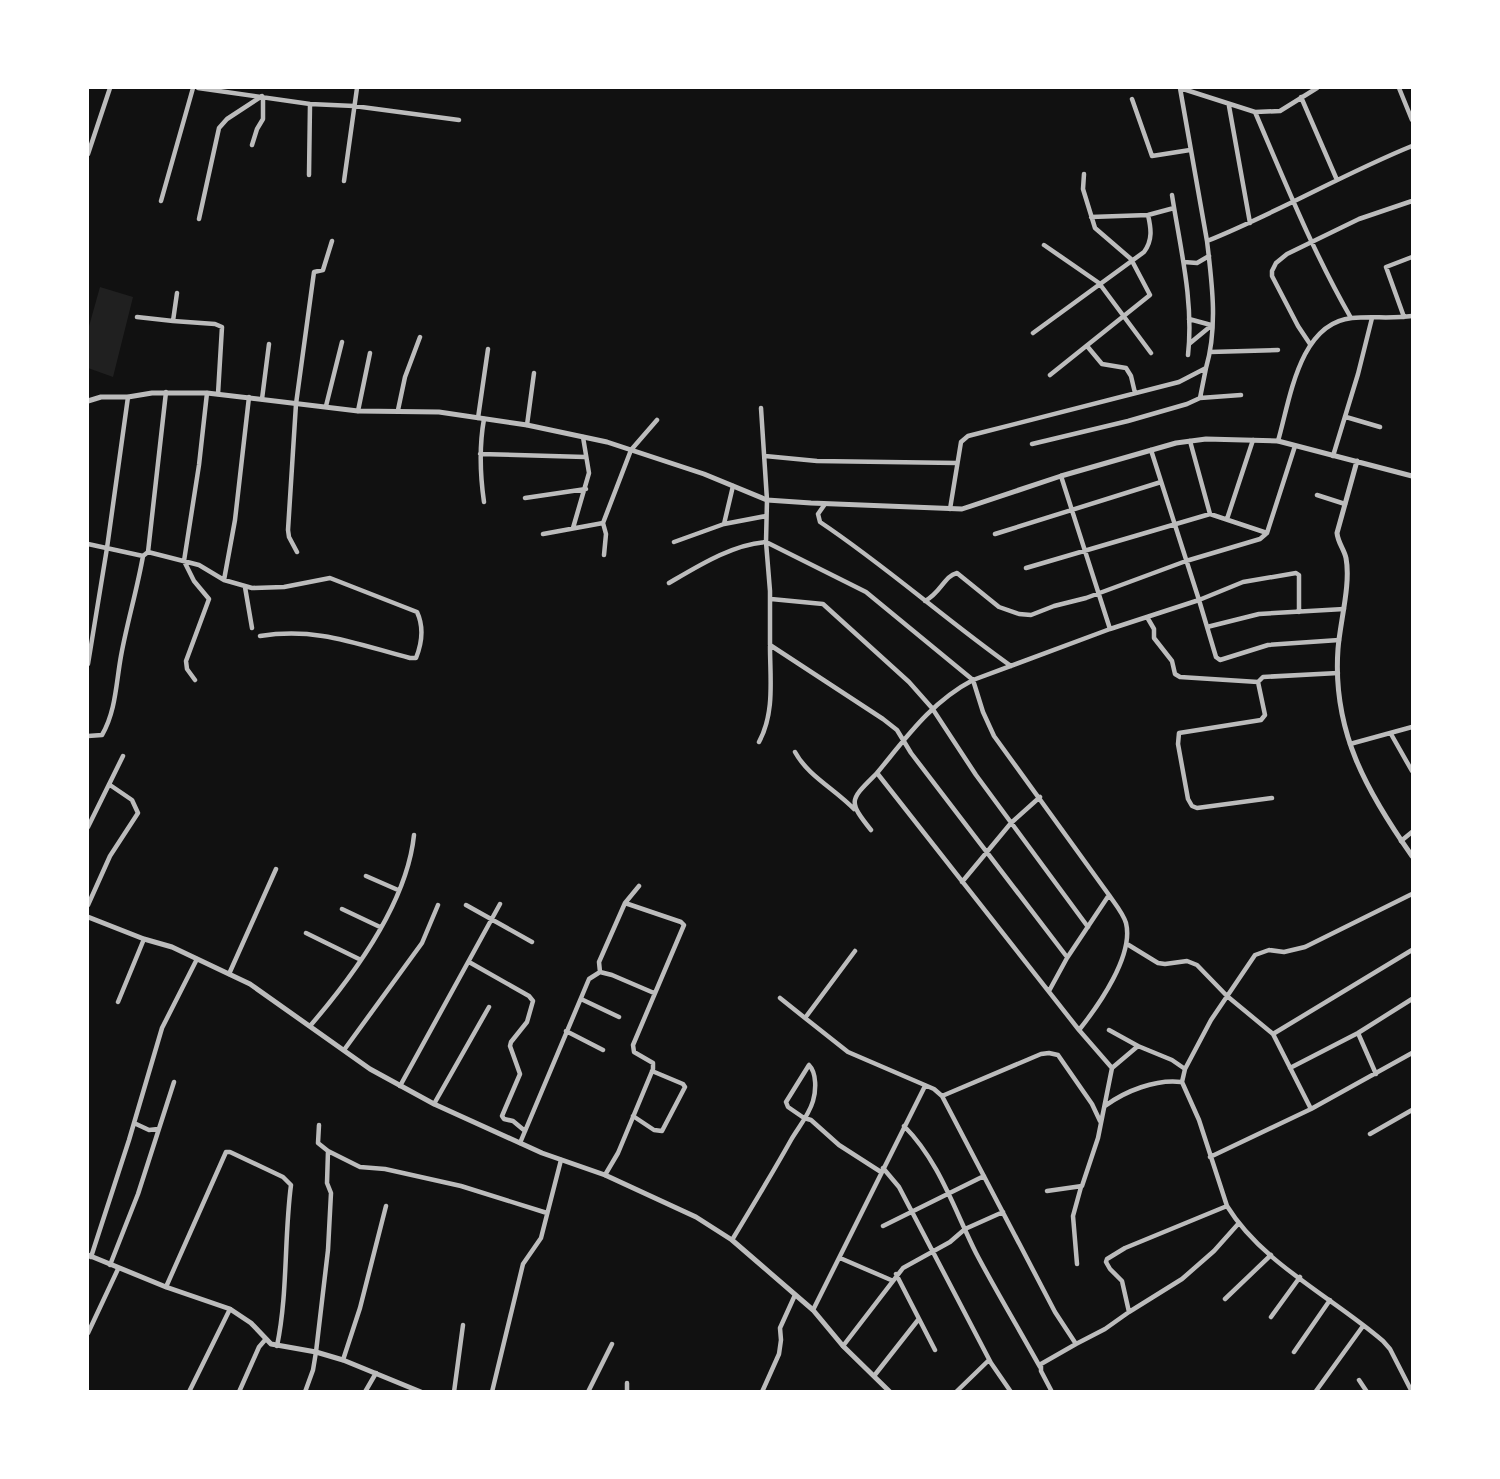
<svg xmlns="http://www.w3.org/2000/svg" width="1500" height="1479" font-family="'PT Sans',sans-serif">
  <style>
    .green { fill: #202020 }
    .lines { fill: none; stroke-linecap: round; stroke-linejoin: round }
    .minor { stroke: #bcbcbc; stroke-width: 4.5 }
    .tertiary { stroke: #bcbcbc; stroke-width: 5 }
  </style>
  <rect width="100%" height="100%" fill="#111"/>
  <!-- green -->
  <path class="green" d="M100,287L133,297L113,377L88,368V330Z"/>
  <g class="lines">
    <!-- minor -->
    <path class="minor" d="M198,88L310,104L354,106L459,120
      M1399,88L1412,120
      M1301,97L1337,180
      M1132,99L1152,156L1190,150
      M1229,106L1250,223
      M1255,112C1285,182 1313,252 1351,318
      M252,145L257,129L263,119V97
      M88,154L110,88
      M309,175L310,104
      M344,181L357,88
      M1172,195C1180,247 1194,301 1188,355
      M161,201L193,88
      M1091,217L1148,215L1174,208
      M199,219L219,128L227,119L262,96
      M1207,241L1180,88L1255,112L1280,111L1317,88
      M1044,245L1099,283L1151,353
      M1184,262L1197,263L1209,256
      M177,293L173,321L215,324L222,327L218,394
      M137,317L173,321
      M1404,317L1386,267L1412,257
      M1189,319L1211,325
      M1033,333L1144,252C1153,240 1151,228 1148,215
      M1189,344L1212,325
      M1310,344L1298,326L1272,276V271L1276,263L1287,254L1359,219L1412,201
      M1087,346L1102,364L1126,368L1131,376L1135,393
      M1210,352L1278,350
      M1050,375L1150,295L1131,259L1095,228L1083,189L1084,174
      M1200,398L1206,368
      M262,399L269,344
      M326,406L342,342
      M761,408L767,500L766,542L866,592L973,680L983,712L994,736L1109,895L1067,958L1049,991
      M398,410L405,377L420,337
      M358,411L370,353
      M1346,417L1380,427
      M478,418L488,349
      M484,419C479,447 480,474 484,502
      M527,425L534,373
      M1190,441L1210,514
      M1278,441C1290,400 1299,323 1352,318C1372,316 1392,319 1412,316
      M1032,444L1128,421L1187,404L1200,398L1241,395
      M480,454L585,457
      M765,456L817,461L957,463
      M1333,456L1358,374L1372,318
      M1061,476L1110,629L973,680C931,702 906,738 877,773L1079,1030
      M1317,495L1345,504
      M525,498L586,489
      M825,504L818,514L820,522C886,566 946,620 1011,666
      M950,509L961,442L968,436L1179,382L1206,368C1218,327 1212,283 1207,241C1277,213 1343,174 1412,146
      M1227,519L1253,440
      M603,523L606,534L604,555
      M724,524L733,486
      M573,528L589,473L583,437
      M543,534L603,523L631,450L657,420
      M995,534L1161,482
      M674,542L724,524L766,516
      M88,544L143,556L148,552L199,565L224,580L252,588L284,587L330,578L417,612C424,627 422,643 416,658H410C356,644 317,627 260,636
      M148,552L166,392
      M297,552L289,537L288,530L296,404L314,272L323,270L332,241
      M1026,568L1210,514L1267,533
      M224,580L235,520L249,397
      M669,583C698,566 733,544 766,542L770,591V645L883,719L897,730L911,753L1067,957
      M245,587L252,628
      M771,599L823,604L909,682L932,708L976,775L1088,927
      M925,601C941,593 944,576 957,573L999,607L1019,614L1031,615L1054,606L1086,598L1186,561L1260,539L1267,533L1295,446
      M1299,612V575L1296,573L1243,582L1199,600L1216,657L1220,660L1268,645L1339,640
      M1147,617L1154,629V638L1172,661L1175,674L1180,677L1258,682
      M1207,627L1259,614L1344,609
      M1110,629L1199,600L1151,450
      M88,664L107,548L128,397
      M195,680L187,669L186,661L209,599L194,581L184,561L199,465L207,393
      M1391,734L1412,771
      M88,736L102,735C116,711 116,683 121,656C127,623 137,590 143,556
      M759,742C775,712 770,679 770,646
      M1350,744L1412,727
      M795,752C808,776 835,789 854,809
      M1272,798L1197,808L1192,806L1188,799L1178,744L1179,733L1261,720L1265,715L1258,682L1263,677L1338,673
      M88,827L123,756
      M871,830C847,800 850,800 877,773
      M1401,841L1412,832
      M366,876L398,890
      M962,882L1011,823L1040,797
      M1109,895C1115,904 1123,913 1126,923C1134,955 1099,1005 1079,1030L1112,1068
      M88,905L110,856L138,813L132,800L110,785
      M466,905L532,942
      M342,909L380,927
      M306,933L361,960
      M1127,944L1158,963L1165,964L1187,961L1197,965L1227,996L1273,1034L1311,1109L1412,1053
      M855,951L805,1018L848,1052L934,1089L942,1096L1055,1312L1076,1344L1041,1364V1371L1052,1392
      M469,962L529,996L533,1001L527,1022L511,1042L510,1046L520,1074L502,1116L504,1119L513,1121L525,1131
      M600,972L612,975L654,993
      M229,974L276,869
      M780,998L805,1018
      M581,999L619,1017
      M118,1002L144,939
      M310,1026C354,975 407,903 414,835
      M1109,1030L1138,1046
      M566,1031L603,1050
      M1358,1033L1376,1074
      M1273,1034L1412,950
      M344,1050L422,943L438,905
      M1290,1068L1358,1033L1412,999
      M400,1086L500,904
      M942,1096L1041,1054L1049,1053L1058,1055L1092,1104L1100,1121
      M434,1104L489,1007
      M1105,1106C1125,1091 1156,1079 1181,1082
      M633,1116L654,1130L662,1131L685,1087L683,1084L652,1071
      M134,1123L149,1130L158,1129
      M904,1126C939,1161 954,1209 976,1253C996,1291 1019,1329 1040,1367
      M1370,1134L1412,1110
      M520,1143L589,979L600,972L599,962L625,903L639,886
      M328,1151L360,1167L385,1169L461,1186L547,1213
      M1210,1157L1311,1109
      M883,1168L899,1187L991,1363L1011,1392
      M605,1175L618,1153L653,1069V1063L634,1052L633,1045L684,925L681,922L625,903
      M1047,1191L1082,1186L1098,1138L1112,1068L1138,1046L1172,1060L1185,1069
      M883,1226L984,1176
      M732,1240C752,1207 772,1174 791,1140C798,1128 809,1115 813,1101C816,1091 817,1073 809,1065L786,1102L788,1107L804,1118L811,1120L839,1145L881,1172
      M91,1257L129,1140L162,1028L197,959
      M840,1258L891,1280
      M1077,1264L1073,1216L1081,1187
      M110,1265L138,1194L174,1082
      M896,1274L935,1350
      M166,1287L226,1152H230L283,1177L291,1185C284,1238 288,1293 277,1346
      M1225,1299L1271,1255
      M813,1310L925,1086
      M1129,1312L1182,1279L1214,1251L1239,1223
      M1271,1317L1300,1277
      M88,1333L118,1269
      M1076,1344L1105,1329L1129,1312L1122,1281L1110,1269L1106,1262L1107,1259L1125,1248L1227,1206
      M843,1346L903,1268L950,1242L965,1229L1003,1212
      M1294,1352L1330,1300
      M343,1360L360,1308L386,1206
      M874,1376L918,1320
      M1359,1380L1367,1392
      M1316,1391L1363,1326
      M189,1392L230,1309
      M239,1392L259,1347L265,1340
      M305,1392L313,1370L316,1352L328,1250L331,1193L327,1183L328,1151L318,1143L319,1125
      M365,1392L376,1373
      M454,1392L463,1325
      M492,1392L523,1264L541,1238L561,1160
      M588,1392L612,1344
      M627,1392V1383
      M762,1392L779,1354L781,1340L780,1328L795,1295
      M956,1392L989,1360
      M1412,1392L1390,1349L1383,1341C1332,1297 1262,1263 1227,1206L1199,1120L1182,1082L1185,1069L1211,1020L1255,955L1269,950L1284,952L1305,947L1412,894"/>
    <!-- tertiary -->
    <path class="tertiary" d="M88,401L101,397H128L152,393H207L358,411L439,412L527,425L607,442L704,474L767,500L811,503L962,509L1061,476L1176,443L1206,439L1278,441L1412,476
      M1357,461L1337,533C1338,543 1344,549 1346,558C1351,584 1340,622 1338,649C1332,731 1367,792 1412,856
      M88,917L144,939L172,947L250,984L370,1069L434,1104L542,1153L605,1175L696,1217L732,1240L813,1310L843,1346L890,1392
      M88,1255L166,1287L230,1309L251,1323L271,1344L316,1352L343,1360L421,1392"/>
  </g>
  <!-- border -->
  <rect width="1500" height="1479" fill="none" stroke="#ffffff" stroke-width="178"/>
</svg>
